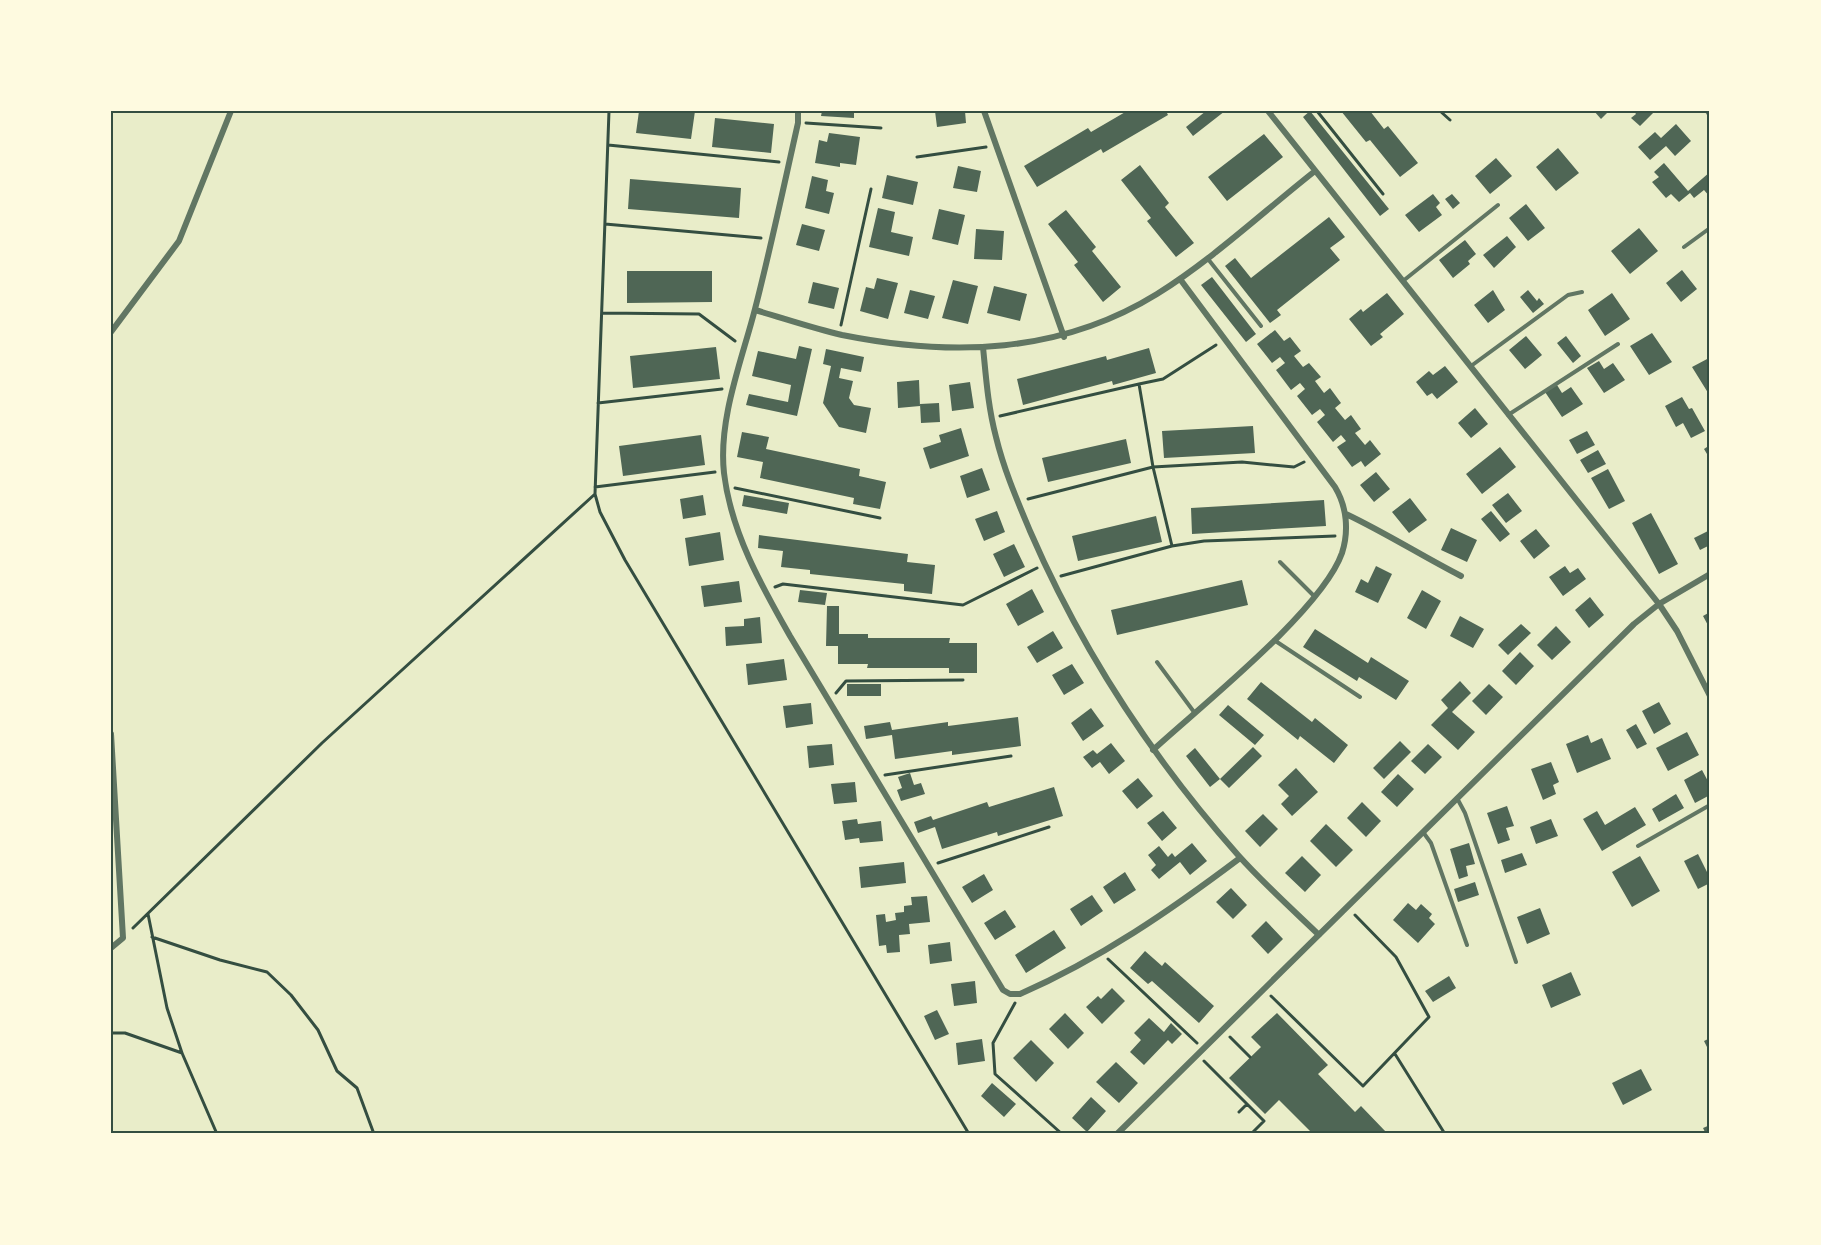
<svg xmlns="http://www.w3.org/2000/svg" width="1821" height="1245" font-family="'DM Sans',sans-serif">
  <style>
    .building { fill: #4f6655 }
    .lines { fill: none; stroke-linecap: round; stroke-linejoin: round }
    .path { stroke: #344e41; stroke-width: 3 }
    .service { stroke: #617663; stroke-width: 4 }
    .minor { stroke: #617663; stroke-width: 6 }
    .neatline { fill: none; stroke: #344e41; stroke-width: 2 }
  </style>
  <rect width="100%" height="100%" fill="#e9edc9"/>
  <!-- building -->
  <path class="building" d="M639,111H695L691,139L636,133Z
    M822,111H854V118L821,116Z
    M935,111H965L966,123L937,127Z
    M1127,111H1166L1168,115L1103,153L1101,149L1037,187L1024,166L1088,128L1091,132Z
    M1206,111H1225L1193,136L1186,127Z
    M1310,111L1389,209L1380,216L1303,117Z
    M1341,111H1370L1384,129L1388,126L1418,163L1400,177L1370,140L1366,142Z
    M1594,111H1609L1601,119Z
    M1634,111H1655L1640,126L1631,118L1636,114Z
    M715,118L774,124L771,153L712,147Z
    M1676,124L1691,141L1675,156L1666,146L1650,160L1638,147L1655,132L1661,138Z
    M829,133L860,137L856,165L840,163V167L815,163L819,140L827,142Z
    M1264,134L1283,157L1227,201L1208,177Z
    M1558,148L1579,173L1556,191L1536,167Z
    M1496,158L1512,176L1490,194L1475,176Z
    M1664,163L1688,191L1710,172V197L1704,190L1694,198L1690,193L1679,202L1671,194L1666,198L1652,182L1659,177L1654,172Z
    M1140,165L1169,203L1165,207L1194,243L1176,257L1147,221L1151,218L1121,180Z
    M958,166L981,171L977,192L953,188Z
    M887,175L918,182L913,205L882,198Z
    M812,176L828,180L826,191L834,193L829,214L805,208Z
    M630,179L741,188L739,218L628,209Z
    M1433,194L1440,203L1436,207L1442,215L1419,232L1405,215Z
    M1452,194L1460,203L1453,209L1445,199Z
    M1526,204L1545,228L1528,241L1509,218Z
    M878,208L895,212L891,232L913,237L909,256L869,247Z
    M939,209L965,215L958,245L932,239Z
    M1066,210L1096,247L1092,251L1121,287L1103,302L1074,265L1078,262L1048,224Z
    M1329,217L1345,237L1330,248L1340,260L1277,310L1281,315L1270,323L1225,266L1235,258L1251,278Z
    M802,224L825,230L819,251L796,245Z
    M1639,228L1658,251L1630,274L1611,251Z
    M976,229L1004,231L1002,260L974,259Z
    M1507,236L1516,247L1494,268L1483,255Z
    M1465,240L1476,254L1468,261L1470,264L1453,278L1439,260Z
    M1682,270L1697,289L1681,302L1666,283Z
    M627,271H712V302L627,303Z
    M1212,277L1256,334L1246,342L1201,285Z
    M877,278L898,283L888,319L860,311L866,287L874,289Z
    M953,280L978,286L968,324L942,318Z
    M813,282L839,288L834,309L808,303Z
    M994,286L1027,294L1020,321L987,313Z
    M910,290L935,296L928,319L904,313Z
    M1493,290L1505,310L1488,323L1474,305Z
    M1528,290L1537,301L1539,298L1544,304L1533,313L1520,297Z
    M1387,293L1404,314L1380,334L1383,337L1371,346L1349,319L1361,309L1363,312Z
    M1612,293L1630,319L1605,336L1588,310Z
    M1275,330L1284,341L1290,337L1301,351L1294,356L1303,367L1309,363L1321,377L1315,381L1324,393L1330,388L1341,403L1335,408L1345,420L1351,415L1361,429L1355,433L1365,445L1370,440L1381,454L1365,467L1361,461L1352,467L1337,447L1346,441L1341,435L1333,442L1317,422L1325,415L1320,409L1312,415L1297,396L1305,389L1300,383L1291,390L1276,370L1285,363L1280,357L1272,363L1257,344Z
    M1652,333L1672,362L1649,375L1630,346Z
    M1526,336L1542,355L1525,369L1509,350Z
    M1566,336L1581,356L1573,363L1557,343Z
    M799,346L812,349L797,416L746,405L749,394L788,402L791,385L752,376L758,351L796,359Z
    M716,347L720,379L633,388L630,356Z
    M1149,348L1156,373L1113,385L1112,381L1023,405L1017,379L1106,356L1107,360Z
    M826,349L864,357L861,372L841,368L839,378L853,381L849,398L854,405L871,408L866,433L839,427L823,403L831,366L823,364Z
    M1709,358L1710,359V396L1692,367Z
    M1599,361L1604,369L1613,363L1625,380L1604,393L1587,368Z
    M1445,366L1458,382L1437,399L1432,393L1427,396L1416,382L1429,371L1433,375Z
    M919,380L920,406L898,408L897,382Z
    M970,382L974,408L952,411L949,385Z
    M1557,385L1562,393L1571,387L1583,404L1562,417L1545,392Z
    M1682,397L1689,409L1692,408L1705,431L1691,438L1683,423L1676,427L1665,406Z
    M939,403L940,422L921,423L920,404Z
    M1475,408L1488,424L1471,438L1458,423Z
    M1253,426L1255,453L1164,458L1162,431Z
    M961,428L969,456L930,469L923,448L941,442L939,435Z
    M1587,431L1595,445L1577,454L1569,440Z
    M742,432L769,437L766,449L860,469L859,476L886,482L880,509L853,504L854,498L760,478L763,462L737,457Z
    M701,435L705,465L623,476L619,446Z
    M1126,439L1131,463L1048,482L1042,458Z
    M1710,445V459L1704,449Z
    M1500,447L1516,467L1482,494L1466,474Z
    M1598,450L1606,464L1588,473L1580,460Z
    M982,468L990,490L967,498L960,476Z
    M1608,469L1625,501L1609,509L1591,478Z
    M1376,472L1390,489L1374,502L1360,485Z
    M1508,493L1522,511L1506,523L1492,505Z
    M703,495L706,515L683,519L680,499Z
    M744,495L789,503L787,514L742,506Z
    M1410,498L1427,520L1409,533L1392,512Z
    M1324,500L1326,526L1192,534L1191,508Z
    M997,511L1005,532L984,541L975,519Z
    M1491,511L1510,534L1500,542L1481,519Z
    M1651,513L1678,564L1659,574L1632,523Z
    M1156,516L1162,542L1078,561L1072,536Z
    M1451,528L1477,540L1467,562L1441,550Z
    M1536,529L1550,546L1534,559L1520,541Z
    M1710,530V545L1700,550L1694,538Z
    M720,532L724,560L689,566L685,538Z
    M759,535L908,554L907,562L935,565L932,594L904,591V584L810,574V570L781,567L783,551L758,548Z
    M1014,544L1025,567L1004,577L993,554Z
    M1376,566L1392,574L1378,603L1355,592L1361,579L1368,583Z
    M1565,566L1570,573L1578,568L1586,579L1563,596L1549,577Z
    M1242,580L1248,605L1117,635L1111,610Z
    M739,581L742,602L704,607L701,586Z
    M1032,589L1044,612L1018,626L1006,604Z
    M800,590L827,593L825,605L798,602Z
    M1422,590L1441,601L1426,629L1407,618Z
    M1590,597L1604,615L1589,628L1575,610Z
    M827,606H839V634H868V638H950L949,643H977V673H949V668H867L868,664H838V646H826Z
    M1710,612V629L1703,616Z
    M1460,616L1484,629L1473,648L1450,636Z
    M760,617L762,643L726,646L725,627L744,626V619Z
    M1521,624L1531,633L1508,655L1498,645Z
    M1556,626L1571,642L1552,660L1537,645Z
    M1315,629L1368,663L1371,657L1409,681L1396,700L1359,677L1357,681L1303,647Z
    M1053,631L1063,648L1037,663L1027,647Z
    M1520,652L1534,666L1516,685L1502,671Z
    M784,659L787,680L748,685L746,664Z
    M1072,664L1084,683L1064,695L1052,675Z
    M1460,681L1471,693L1452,712L1475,732L1458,750L1431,725L1448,708L1441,700Z
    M1261,682L1312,722L1315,718L1348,745L1334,763L1300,736L1298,740L1247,699Z
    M847,684H881V696H847Z
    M1489,684L1503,697L1486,715L1472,701Z
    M1659,702L1671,724L1654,734L1642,711Z
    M811,703L813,724L786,728L783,706Z
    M1228,705L1264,735L1255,745L1219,715Z
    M1091,708L1104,726L1083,741L1071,723Z
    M1018,717L1021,746L952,755V751L895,759L892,735L866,739L864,726L890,722L892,730L948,722V726Z
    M1636,724L1647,744L1637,749L1626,730Z
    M1687,732L1699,755L1668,771L1656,748Z
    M1588,735L1591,743L1602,738L1611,759L1577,773L1566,744Z
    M1400,741L1411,752L1384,779L1373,768Z
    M1111,743L1125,761L1109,774L1100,762L1092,768L1083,757L1093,750L1097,754Z
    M832,744L834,765L809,768L807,746Z
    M1428,744L1442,757L1425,774L1411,761Z
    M1253,747L1262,756L1229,788L1220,779Z
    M1195,748L1220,779L1210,787L1186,756Z
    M1551,762L1559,782L1553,785L1556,794L1543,800L1531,769Z
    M1296,768L1318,792L1292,816L1281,804L1289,796L1278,785Z
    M1702,770L1710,785V795L1695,803L1684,780Z
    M910,773L914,785L921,783L925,794L901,801L897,790L902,788L898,777Z
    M1398,774L1414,789L1397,807L1381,792Z
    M1138,778L1153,796L1137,809L1122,791Z
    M855,782L857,802L834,804L831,784Z
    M1054,787L1063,816L998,836L997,832L942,849L935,827L918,833L914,822L931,816L933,820L987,802L989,807Z
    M1676,794L1684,808L1659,822L1652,809Z
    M1362,802L1381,821L1366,837L1347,818Z
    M1507,806L1514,826L1506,828L1510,840L1498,844L1487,813Z
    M1635,807L1646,825L1602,851L1583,819L1597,811L1605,825Z
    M1163,811L1177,828L1162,841L1147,823Z
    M1263,814L1278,829L1260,847L1245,831Z
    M857,819L858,824L881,821L883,841L860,843L859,838L845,840L842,821Z
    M1551,819L1558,836L1536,844L1530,827Z
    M1326,824L1353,850L1336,867L1310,841Z
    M1192,843L1207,861L1190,875L1180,862L1159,879L1151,870L1156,865L1148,855L1159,846L1168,857L1172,853L1175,857Z
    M1469,843L1475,864L1466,866L1468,876L1459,879L1450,849Z
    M1522,853L1527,865L1505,873L1501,860Z
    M1698,854L1710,878V883L1698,889L1684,861Z
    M1302,856L1321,875L1305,892L1285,873Z
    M1640,856L1660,891L1632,907L1612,872Z
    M904,862L906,883L861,888L859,867Z
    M1125,872L1136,890L1114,904L1103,887Z
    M984,874L993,890L972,903L962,887Z
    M1475,882L1479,895L1458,902L1454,889Z
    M1231,888L1247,905L1233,919L1216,902Z
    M1092,895L1103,911L1081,926L1070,909Z
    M927,896L930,922L909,924L910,934L899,935L900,952L887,953L886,945L879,946L876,915L885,914L886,922L896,920L895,913L904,912V906L912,905L911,897Z
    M1408,903L1416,910L1421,904L1432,914L1429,918L1435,924L1418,943L1393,920Z
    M1540,908L1550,934L1527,944L1517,917Z
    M1005,910L1016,927L995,940L984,923Z
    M1266,921L1283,939L1268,954L1251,936Z
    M1054,930L1066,948L1026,973L1015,955Z
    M950,942L952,961L930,964L928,945Z
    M1145,951L1162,966L1165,962L1214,1006L1199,1023L1152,981L1148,984L1130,968Z
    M1571,972L1581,995L1551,1008L1542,985Z
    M1449,976L1456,988L1433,1002L1425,991Z
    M975,981L977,1003L954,1006L951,984Z
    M1112,988L1125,1001L1102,1024L1086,1007L1098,996L1101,999Z
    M937,1010L949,1034L935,1040L924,1016Z
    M1065,1013L1084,1033L1068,1049L1049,1029Z
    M1277,1013L1328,1065L1318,1074L1355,1112L1361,1106L1386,1132L1384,1134H1313L1279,1100L1265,1114L1229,1078L1261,1047L1251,1037Z
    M1149,1018L1164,1032L1171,1023L1182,1034L1172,1044L1168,1040L1144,1065L1130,1052L1141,1040L1134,1033Z
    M1710,1038V1053L1704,1041Z
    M982,1039L985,1061L958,1065L956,1043Z
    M1031,1040L1054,1063L1036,1082L1013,1058Z
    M1116,1062L1138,1083L1119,1103L1096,1082Z
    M1641,1069L1652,1090L1623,1105L1612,1083Z
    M992,1083L1016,1104L1004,1117L981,1096Z
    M1091,1097L1106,1111L1087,1132L1072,1118Z
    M1710,1125V1134H1706L1703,1128Z"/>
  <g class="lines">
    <!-- path -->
    <path class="path" d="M609,111L595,494L600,512L625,560L969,1134
      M1317,111L1383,194
      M1440,111L1450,120
      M806,123L881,128
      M608,145L779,162
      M917,157L986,147
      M605,224L761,238
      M602,313L699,314L735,341
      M841,325L871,189
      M598,403L722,389
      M1000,416L1139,384
      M595,487L715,472
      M735,488L880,518
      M1028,499L1153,467L1242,462L1294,467L1304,462
      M1172,546L1153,467L1139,384L1163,379L1216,345
      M1061,576L1172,546L1204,541L1335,536
      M775,587L783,584L963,605L1037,568
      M836,693L846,681L963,680
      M885,775L1011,756
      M938,863L1049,827
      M148,914L167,1008L182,1053L217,1134
      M133,928L322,743L595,494
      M152,937L220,960L267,972L291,995L318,1030L337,1071L357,1088L374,1134
      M1108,959L1197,1043
      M1271,996L1363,1086L1429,1017L1396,957L1355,915
      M1015,1003L993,1043L995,1074L1062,1134
      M111,1033H125L182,1053
      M1230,1037L1250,1057
      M1395,1054L1445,1134
      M1204,1061L1264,1121L1251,1134
      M1239,1112L1247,1104"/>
    <!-- service -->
    <path class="service" d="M1684,247L1710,228
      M1208,259L1261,326
      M1403,281L1498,205
      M1471,366L1568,295L1582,292
      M1508,415L1618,344
      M1280,562L1314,596
      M1274,640L1360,697
      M1157,662L1194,712
      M1457,798L1465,813L1516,962
      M1423,832L1431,843L1467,945
      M1638,846L1710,805"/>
    <!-- minor -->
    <path class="minor" d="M798,111V123C784,185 771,247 755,309C742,360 718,419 724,473C731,532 761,585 790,636L1003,990L1010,994H1020C1100,959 1171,910 1240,858
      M984,111L1064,337
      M1268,111L1659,604L1677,631L1710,696
      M1708,111L1710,114
      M755,310C783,318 812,328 842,335C952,357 1060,354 1157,294C1213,259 1263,212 1315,171
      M111,332L179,241L231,111
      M983,347C986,377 988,407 996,437C1004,470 1017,500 1030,531C1081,649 1153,759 1238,855C1263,883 1292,909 1319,935
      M1346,514C1386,533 1422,556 1461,576
      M111,734L123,938L111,948
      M1153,750C1201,706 1322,610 1342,553C1349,531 1347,507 1335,487L1180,279
      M1117,1134L1634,624L1659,604L1710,574"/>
  </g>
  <!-- border -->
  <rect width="1821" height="1245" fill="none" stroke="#fefae0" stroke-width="225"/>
  <rect x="112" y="112" width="1596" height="1020" class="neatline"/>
</svg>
